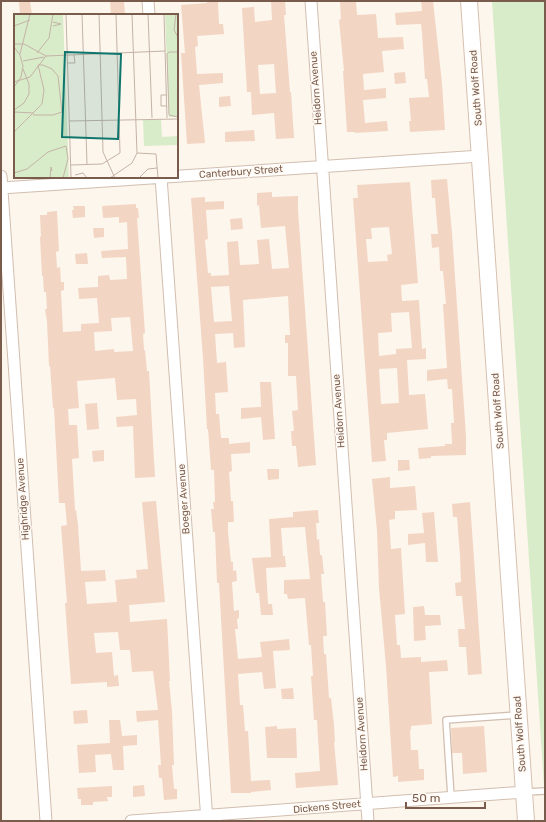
<svg xmlns="http://www.w3.org/2000/svg" width="546" height="822" font-family="Rubik,sans-serif">
  <style>
    .green { fill: #d8ecc9 }
    .building { fill: #f3d5c3; fill-rule: evenodd }
    .lines { fill: none; stroke-linecap: round; stroke-linejoin: round }
    .lane-casing { stroke: #d1beb0; stroke-width: 8 }
    .street-casing { stroke: #d1beb0; stroke-width: 13 }
    .secondary-casing { stroke: #d6c0b0; stroke-width: 18 }
    .lane { stroke: #fff; stroke-width: 5.5 }
    .street { stroke: #fff; stroke-width: 11 }
    .secondary { stroke: #fff; stroke-width: 16 }
    .labels { text-anchor: middle; dominant-baseline: central; stroke-width: 3; stroke-linejoin: round; paint-order: stroke }
    .street-label { font-size: 10px; fill: #7a5c4d; stroke: #fffaf3 }
    .inset-road { fill: none; stroke: #c5b3a7; stroke-width: 1 }
    .view { fill: #0f766e; fill-opacity: 0.15; stroke: #0f766e; stroke-width: 2 }
    .inset-edge { fill: none; stroke: #7a5c4d; stroke-width: 2 }
  </style>
  <rect width="100%" height="100%" fill="#fdf6ec"/>
  <!-- green -->
  <path class="green" d="M492,1H545V801Z"/>
  <!-- building -->
  <path class="building" d="M19,1H30L32,15H20Z
    M110,1H124L125,15H111Z
    M207,1H218L219,24H223L224,34L197,36L198,46L195,47L197,74L223,73V83L199,85L205,143L187,144L181,53H185L181,5L207,3Z
    M271,1H285L286,15H284L290,92H291L294,138L276,139L274,113L252,115L251,92H247L242,8L254,7L255,22L272,20ZM274,64L276,93L260,94L258,65Z
    M340,1H356L357,15L376,14L378,38L403,37L404,49L382,51L384,72L363,74L364,90L386,88V98L363,100L365,123L387,121L388,131L355,133V132H347L343,71H344L339,20L341,19Z
    M421,1H433L442,83L445,130L410,132L409,121H411L409,98L429,97L427,79H425L422,33L421,24L396,25L395,13L422,11Z
    M405,72L406,83L395,84L394,73Z
    M230,96L231,106L219,107V97Z
    M254,130L255,141L225,142V132Z
    M447,179L452,233L466,436V455L431,456V458L419,459L418,448L445,446V444H452L451,423H454L452,389H448L447,379L427,381V370L447,368L443,304H446L443,271H440L439,247L432,248L431,234H438L435,198H432L431,180Z
    M410,182L418,283L401,285L402,301L419,300L422,349L426,348V359L407,360L409,395L425,394L428,429L387,433V440H384L386,461L372,462L353,198H358L357,185ZM389,227L392,254L387,255L388,261L368,262L366,239H372L371,228ZM409,312L412,348L396,349V354L379,356L378,333L392,332L391,313ZM397,368L399,403L381,404L379,369Z
    M272,192V197L298,196V210L316,465L298,467L296,446H292L291,431H294L292,411L298,410L296,376H288V343H285V335H290L288,296L243,300L245,347L234,348L233,333L215,334L217,363L226,362L228,392L215,393L216,414H219L221,438H229V444L250,442V453L231,454L232,471L229,472L231,501H233L234,522H228V532L231,562H233V571L236,570L237,581L232,582L234,611L239,610V618L237,619L238,629H235L238,659L262,657L260,642L289,639L290,650L273,651L276,688L264,689L262,672L238,674L240,705H243L245,731H248L251,781L270,780L271,790L251,792V793H231L219,583H217L215,532H213L211,509H214L213,502H215L214,470H211L208,429H207L203,358L191,198L205,197V202L224,201V209L206,210L208,239L205,240L208,273H211V276L229,275L227,242L238,241L240,265L259,264L257,240L269,239L272,269L289,268L285,226L261,228L259,205L257,206V193ZM229,286L232,321L214,322L211,287Z
    M136,204V208H138L139,218H137L145,333L143,334L144,350H145L147,371H149L155,477L135,478L133,426L117,427L116,417L137,415L136,399L117,400L115,378L77,381L79,408L68,409L69,425H77L79,458L72,459L75,510H76L78,525L81,571L105,570L106,581L85,582L87,604L117,602L115,580L137,578L136,570L148,569L142,502L156,501L165,602L129,605L130,622L167,619L170,681H169L172,711L174,765H172L174,789H177V799L164,800L162,778H159L158,765H161L158,720L137,722L136,711L158,710L153,671L132,672L130,650H120L118,632L94,633L96,653L112,652L114,676L118,675L119,686L107,687V682L71,684L65,603H67L61,526L67,525L65,503H59L54,408H53L50,366H49L47,321L45,309H47L46,292H44L43,276H42L40,237L41,236L40,215H47V212L57,211L59,251L56,252L57,268L60,267L61,282H64V290L61,291L63,332L81,331V324L99,323L97,298L79,299L78,288L98,287V276L109,275L110,280L127,279L126,257L102,258L101,251L128,249L127,222L119,223V217L103,218L102,206ZM130,317L133,351L114,352V349L95,351L94,332L112,331L111,318Z
    M73,206H85V217L73,218L72,210H74Z
    M242,218L243,229L231,230L230,219Z
    M93,228H104V237L94,238Z
    M87,253L88,264H76L75,254Z
    M260,382H271L275,439L263,440L261,417L241,419V408L261,407Z
    M97,403L99,429L87,430L85,404Z
    M104,450V461L93,462L92,451Z
    M398,460H409L410,470L398,471Z
    M267,469H279V479L268,480Z
    M390,477V488L415,486L416,497L417,510L395,511V519L389,520L391,549L401,548L405,614L395,615L397,645H400L401,658L421,657V662L447,660L448,671L429,672L432,724L411,726V730H410L411,750H418L419,769H424V780L398,782V776L393,777L386,666L379,588L377,531L372,479Z
    M470,502L482,674L468,675L466,647H459L458,629H465L462,596H456L455,583L461,582L460,556L457,517H453L452,504Z
    M318,510L319,523H316L317,540L319,539L320,555H322L324,574H321L323,602H325L327,636H323L324,654H326L329,698H331L334,725L335,742H334L338,785L296,788L295,773L320,771L317,720H314L311,676H313L311,645H309L305,598L288,599L287,594H284V580L310,579L305,527L281,528L283,556H285L286,567L266,568L268,604H272L273,615H261L259,593H256L252,558L271,557L269,519L293,517V512Z
    M434,512L438,562H426L425,543L408,545V534L424,533L422,513Z
    M424,606L425,615H440L441,625L425,626L426,640L414,641L413,607Z
    M293,688L294,699H282L281,689Z
    M87,710L88,723L74,724L73,711Z
    M109,720H120L122,736L137,735V745L123,746L124,770H113L111,754L95,755L96,772L79,773L77,745L110,743Z
    M277,726V729L296,728L297,758H267L265,727Z
    M484,726L487,772L463,774L462,753H452L451,728Z
    M144,785L145,796L133,797V786Z
    M112,786V797H107L108,801L93,802V805H81V799H78L77,788Z"/>
  <g class="lines">
    <defs>
      <path id="lane" d="M526,792L545,791
        M451,797L446,720L518,715"/>
      <path id="street" d="M148,1L149,15
        M311,1L368,821
        M1,176L46,821
        M161,177L207,821
        M1,188C161,178 321,166 481,156
        M131,821L524,792"/>
      <path id="secondary" d="M469,1L526,821"/>
    </defs>
    <!-- lane casing -->
    <use href="#lane" class="lane-casing"/>
    <!-- street casing -->
    <use href="#street" class="street-casing"/>
    <!-- secondary casing -->
    <use href="#secondary" class="secondary-casing"/>
    <!-- lane -->
    <use href="#lane" class="lane"/>
    <!-- street -->
    <use href="#street" class="street"/>
    <!-- secondary -->
    <use href="#secondary" class="secondary"/>
  </g>
  <g class="labels">
    <!-- street labels -->
    <g class="street-label">
      <text transform="translate(316 88) rotate(-94)">Heidorn Avenue</text>
      <text transform="translate(476 88) rotate(-94)">South Wolf Road</text>
      <text transform="translate(241 172) rotate(-4)">Canterbury Street</text>
      <text transform="translate(339 411) rotate(-94)">Heidorn Avenue</text>
      <text transform="translate(498 411) rotate(-94)">South Wolf Road</text>
      <text transform="translate(23 499) rotate(-94)">Highridge Avenue</text>
      <text transform="translate(184 499) rotate(-94)">Boeger Avenue</text>
      <text transform="translate(362 734) rotate(-94)">Heidorn Avenue</text>
      <text transform="translate(520 734) rotate(-94)">South Wolf Road</text>
      <text transform="translate(327 807) rotate(-5)">Dickens Street</text>
    </g>
  </g>
  <!-- overview -->
  <g transform="translate(14 14)">
    <rect width="164" height="164" fill="#fdf6ec"/>
    <path d="M0,0H49L55,164H0ZM151,0H164V103H155ZM129,106H147L148,123L164,122V131L130,132Z" fill="#d8ecc9"/>
    <path class="inset-road" d="M52,0L57,164M68,0L73,150M85,0L89,138L101,164M134,0L138,104M150,0L153,104M162,0L160,16L164,23M0,12L16,6M39,12L47,10L39,8M0,30H10L32,42L151,37M0,33L6,41L9,52L7,63L0,73M164,38H155L153,40L155,101L164,103M23,39L35,24L39,0M6,40L16,0M9,47L30,43M54,49H61L60,41M0,68L16,63L32,42M153,81H147V92H153M0,96L10,89L15,80V70L9,55M0,98L20,99M55,107L164,105M0,118L28,90L30,76L24,51H29L38,55L44,62L48,98L39,101H19M123,139L142,140L144,164M57,151L88,150L106,139L102,0M0,159L13,155L34,138L52,132L54,145L49,164M61,161L69,159L73,164M36,164L37,153L38,157M96,164L118,149L123,139L118,0M125,164L134,155L143,154"/>
    <path class="view" d="M51,38L107,40L104,125L48,123Z"/>
    <rect width="164" height="164" class="inset-edge"/>
  </g>
  <!-- border -->
  <rect width="546" height="822" fill="none" stroke="#7a5c4d" stroke-width="4"/>
  <!-- scale -->
  <path d="M406 802v6h79v-6" fill="none" stroke="#7a5c4d" stroke-width="2"/>
  <text x="412" y="802" font-size="12" fill="#7a5c4d" stroke="#fffaf3" stroke-width="3" paint-order="stroke">50 m</text>
</svg>
